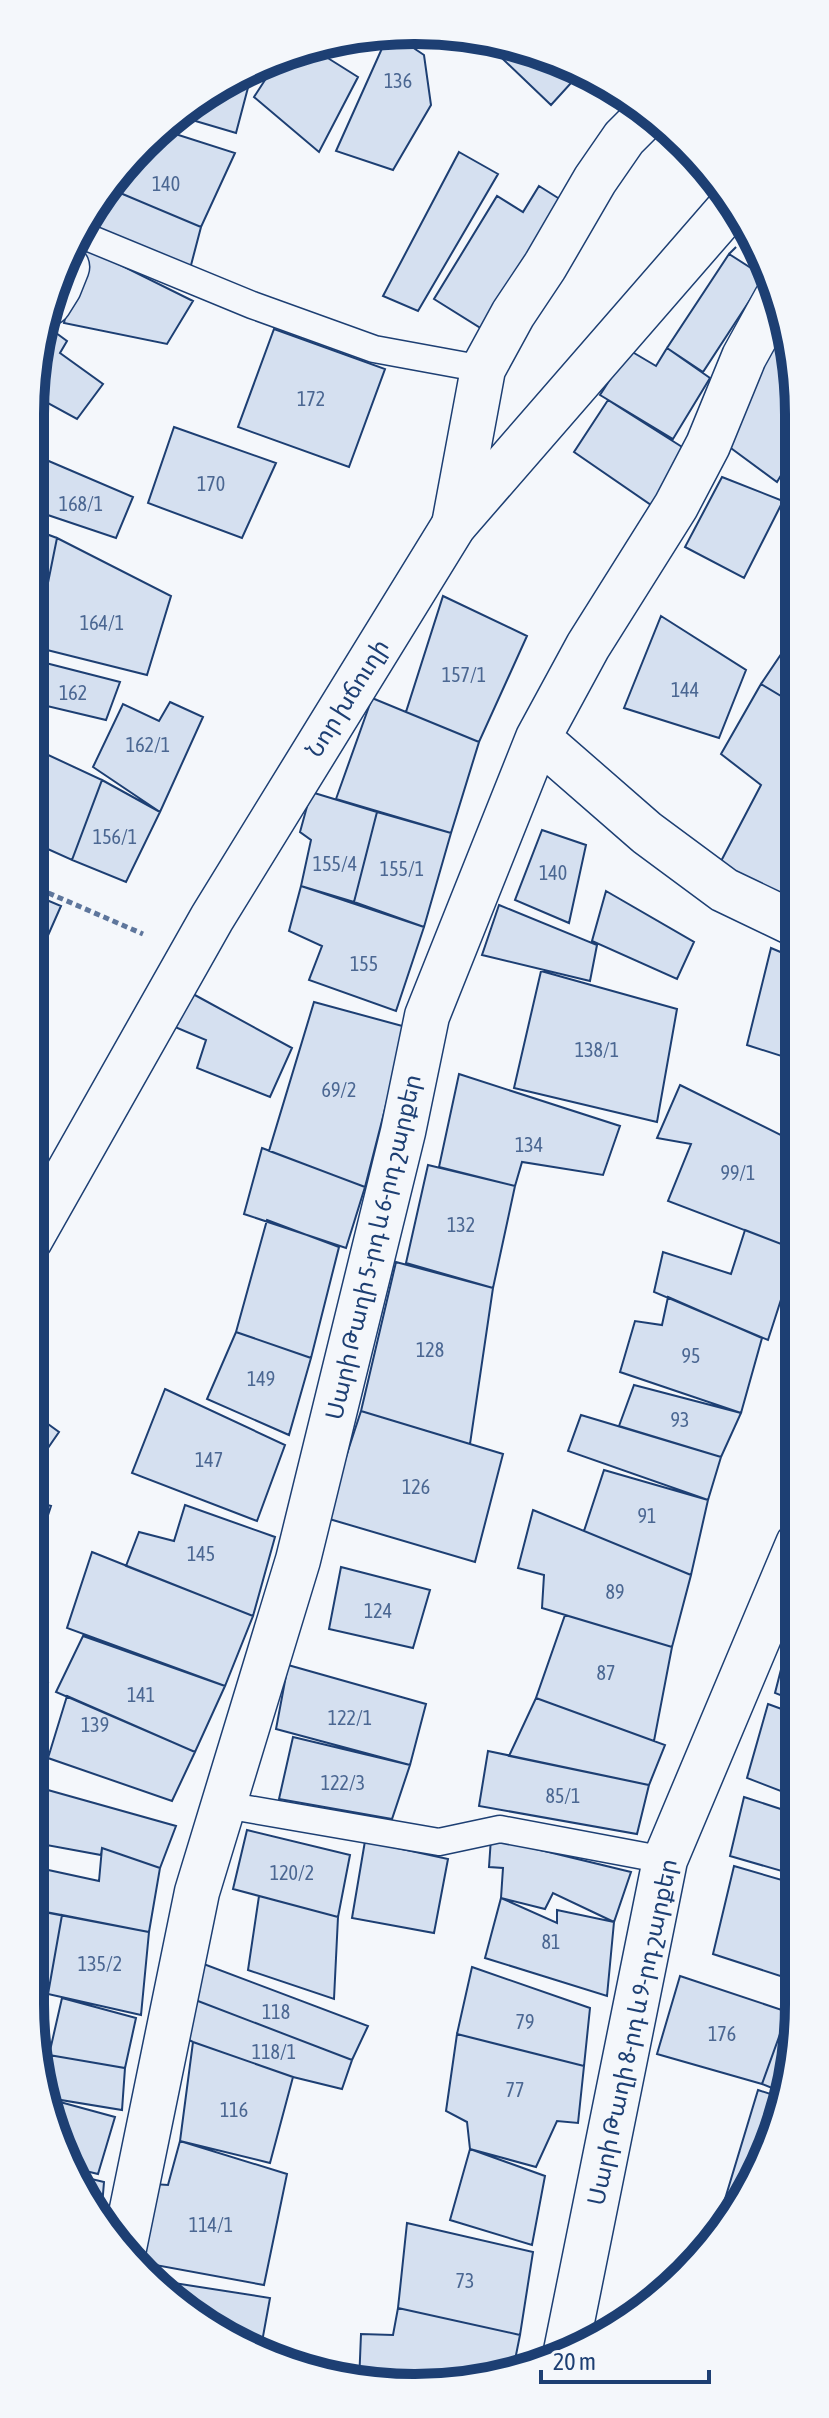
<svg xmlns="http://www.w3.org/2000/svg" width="829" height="2418" font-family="'Asap Condensed','Noto Sans Armenian',sans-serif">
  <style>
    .building { fill: #d5e0f0; stroke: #1d3f73; stroke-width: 2 }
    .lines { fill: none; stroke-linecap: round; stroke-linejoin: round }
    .lane-casing { stroke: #1d3f73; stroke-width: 29 }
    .street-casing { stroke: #1d3f73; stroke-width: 47 }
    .secondary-casing { stroke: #1d3f73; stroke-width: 47 }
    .path { stroke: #5e769c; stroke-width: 5; stroke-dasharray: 6 4; stroke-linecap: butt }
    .lane { stroke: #f4f7fb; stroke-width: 26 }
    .street { stroke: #f4f7fb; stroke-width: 44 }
    .secondary { stroke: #f4f7fb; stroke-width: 44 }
    .fence { stroke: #1d3f73; stroke-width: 2; stroke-dasharray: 10 4; stroke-linecap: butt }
    .labels { text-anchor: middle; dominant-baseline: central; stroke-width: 6; stroke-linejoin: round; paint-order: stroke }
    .number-label { font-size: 20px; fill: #4b6792 }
    .street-label { font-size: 24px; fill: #1d3f73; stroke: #f4f7fb }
    .rim { fill: none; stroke: #1d3f73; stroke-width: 10 }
  </style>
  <rect width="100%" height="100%" fill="#f4f7fb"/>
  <!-- building -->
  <path class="building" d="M388,35H394L424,55L431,105L393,170L336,151Z
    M484,41L514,43L582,71L551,105Z
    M315,50L358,77L319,152L254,97L276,63Z
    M240,75L250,80L236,133L182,117L222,82Z
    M166,131L235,153L201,227L108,188L112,178Z
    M459,152L498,174L418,311L383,296Z
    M539,186L574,208L495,337L434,299L497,196L523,212Z
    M106,187L201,227L190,269L86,228Z
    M80,245L193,301L167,344L64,323Z
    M729,254L765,277L703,372L667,348Z
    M783,323L796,364V473L786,467L777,482L724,443Z
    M274,329L385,369L349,467L238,427Z
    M52,330L67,341L60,353L103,384L77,419L33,395L40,341Z
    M667,348L710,378L673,439L600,395L629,350L656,366Z
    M608,400L690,452L654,507L574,452Z
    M174,427L276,463L242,538L148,503Z
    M44,459L133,497L116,538L30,509Z
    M722,477L783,501L744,578L685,547Z
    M30,528L57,538L35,647L30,646Z
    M57,538L171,596L147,675L35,647Z
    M443,596L527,636L479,742L406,712Z
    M661,616L746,670L719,738L624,708Z
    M796,632V705L761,684Z
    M30,659L120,682L106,720L30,702Z
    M761,684L796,705L797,881L782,908L719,865L761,785L721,754Z
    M372,698L479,742L451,833L336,799Z
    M170,702L203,717L160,812L93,767L123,704L159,721Z
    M31,747L102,780L72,860L30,841Z
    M102,780L160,812L126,882L72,860Z
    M311,792L377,812L354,902L301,886L311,840L300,832Z
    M377,812L451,833L424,927L354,902Z
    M542,830L586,845L569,923L515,900Z
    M301,886L424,927L396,1011L309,980L322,946L289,931Z
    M606,891L694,942L677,979L592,941Z
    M30,893L61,906L30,976Z
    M499,905L597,945L590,981L482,955Z
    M771,948L797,959V1061L747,1045Z
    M541,971L677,1009L657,1122L514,1088Z
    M30,983L39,988L30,1007Z
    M193,994L292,1048L270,1097L197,1068L206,1040L175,1027Z
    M314,1002L406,1027L365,1187L269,1151Z
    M459,1074L620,1126L603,1175L522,1162L515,1186L439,1167Z
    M680,1085L797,1143V1250L668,1201L691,1144L657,1138Z
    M797,1105V1127L790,1124Z
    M262,1148L365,1187L346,1248L244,1214Z
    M428,1165L515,1186L493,1288L406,1263Z
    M267,1220L339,1247L311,1358L236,1332Z
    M745,1230L797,1250L768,1340L654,1292L663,1252L731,1274Z
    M396,1262L493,1288L470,1444L361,1411Z
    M668,1297L762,1338L741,1413L620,1372L635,1321L662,1325Z
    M236,1332L311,1358L289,1435L207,1399Z
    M634,1385L741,1413L721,1457L619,1426Z
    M165,1389L285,1445L257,1521L132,1473Z
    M30,1411L59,1432L30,1474Z
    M361,1411L503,1454L475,1562L326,1518Z
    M581,1415L721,1457L708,1500L568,1451Z
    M604,1470L708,1500L691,1575L584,1531Z
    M30,1500L51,1506L34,1558L30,1557Z
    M185,1505L275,1537L253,1616L126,1566L139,1532L174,1541Z
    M533,1510L691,1575L672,1647L542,1608L544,1575L518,1568Z
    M92,1552L253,1616L225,1686L67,1628Z
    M341,1567L430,1590L413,1648L329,1629Z
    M798,1603V1702L775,1693Z
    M565,1615L672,1647L654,1741L536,1698Z
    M83,1636L225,1686L195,1752L56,1692Z
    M288,1665L426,1704L410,1765L276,1729Z
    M30,1678L48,1683L34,1742L30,1741Z
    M67,1696L195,1752L172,1801L48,1758Z
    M536,1698L665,1745L649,1785L509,1756Z
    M768,1704L798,1715L799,1798L747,1778Z
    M293,1737L410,1765L392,1819L279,1799Z
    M488,1751L649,1785L637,1834L479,1806Z
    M30,1785L176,1826L160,1868L102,1848L101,1855L30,1842Z
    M744,1797L799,1815V1876L730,1856Z
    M247,1830L350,1855L338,1917L233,1889Z
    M491,1838L631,1872L614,1922L553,1893L545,1909L501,1898L503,1868L489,1867Z
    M365,1841L448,1859L434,1933L352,1918Z
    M102,1848L160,1868L149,1932L33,1910L39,1868L99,1881Z
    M734,1866L799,1885V1982L713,1954Z
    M259,1896L338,1917L334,1999L248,1970Z
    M501,1898L557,1923V1910L614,1922L607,1996L485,1958Z
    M30,1909L62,1915L48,1994L30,1993Z
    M62,1915L149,1932L141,2015L48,1994Z
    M193,1960L368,2026L352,2060L185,1996Z
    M472,1967L590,2008L584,2066L457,2034Z
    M680,1976L788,2012L762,2084L657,2054Z
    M795,1981L799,1982V2004L787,2094L762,2084L788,2012Z
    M185,1996L352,2060L342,2089L293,2077L193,2042L177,2034Z
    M62,1998L136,2018L125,2068L49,2055Z
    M457,2034L584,2066L578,2123L557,2121L536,2167L470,2149L467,2122L446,2111Z
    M193,2042L293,2077L270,2163L180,2141Z
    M49,2055L125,2068L122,2110L49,2098L45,2080Z
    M758,2090L786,2099V2103L741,2203L725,2199Z
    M49,2099L115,2117L98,2174L69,2167L59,2150Z
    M180,2141L287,2174L264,2285L139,2262L153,2184L168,2185Z
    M470,2149L545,2176L532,2245L450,2220Z
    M75,2175L104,2182L101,2218Z
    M407,2223L533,2252L520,2335L398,2308Z
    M174,2283L270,2298L260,2353L244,2348L172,2293Z
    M398,2308L520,2335L512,2375L365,2385L359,2383L361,2334L393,2335Z"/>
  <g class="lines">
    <defs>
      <path id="lane" d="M82,235L252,305L374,349L483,369
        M225,1805L439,1842L500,1829L665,1860"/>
      <path id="street" d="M49,303L59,287L67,267
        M454,525L483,369L513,314L545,266L595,180L624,138L647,115
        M538,738L647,833L724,890L797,925
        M123,2253L197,1892L298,1560L403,1132L427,1016L538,738L588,646L676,506L708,445L744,357L776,299
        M566,2351L665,1860L798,1544"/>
      <path id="secondary" d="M30,1240L212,918L454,525L733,204"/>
    </defs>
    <!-- lane casing -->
    <use href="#lane" class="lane-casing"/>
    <!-- street casing -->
    <use href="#street" class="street-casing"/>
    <!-- secondary casing -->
    <use href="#secondary" class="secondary-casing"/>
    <!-- path -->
    <path class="path" d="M30,885L143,934"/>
    <!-- lane -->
    <use href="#lane" class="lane"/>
    <!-- street -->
    <use href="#street" class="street"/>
    <!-- secondary -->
    <use href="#secondary" class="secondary"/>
    <!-- fence -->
    <path class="fence" d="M729,254L751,232"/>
  </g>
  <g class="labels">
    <!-- number labels -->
    <g class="number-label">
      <text x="398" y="80">136</text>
      <text x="166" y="183">140</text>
      <text x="311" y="398">172</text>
      <text x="211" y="483">170</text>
      <text x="81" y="503">168/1</text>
      <text x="102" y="622">164/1</text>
      <text x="464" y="674">157/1</text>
      <text x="685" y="689">144</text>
      <text x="73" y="692">162</text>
      <text x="148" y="744">162/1</text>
      <text x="115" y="836">156/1</text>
      <text x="335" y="863">155/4</text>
      <text x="402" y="868">155/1</text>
      <text x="553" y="872">140</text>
      <text x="364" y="963">155</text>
      <text x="597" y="1049">138/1</text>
      <text x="339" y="1089">69/2</text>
      <text x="529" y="1144">134</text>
      <text x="738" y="1172">99/1</text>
      <text x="461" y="1224">132</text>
      <text x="430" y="1349">128</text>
      <text x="691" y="1355">95</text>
      <text x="261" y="1378">149</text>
      <text x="680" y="1419">93</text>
      <text x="209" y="1459">147</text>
      <text x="416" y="1486">126</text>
      <text x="647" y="1515">91</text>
      <text x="201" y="1553">145</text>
      <text x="615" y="1591">89</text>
      <text x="378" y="1610">124</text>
      <text x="606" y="1672">87</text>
      <text x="141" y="1694">141</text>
      <text x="350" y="1717">122/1</text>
      <text x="95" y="1724">139</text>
      <text x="343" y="1782">122/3</text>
      <text x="563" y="1795">85/1</text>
      <text x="292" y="1872">120/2</text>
      <text x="551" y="1941">81</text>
      <text x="100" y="1963">135/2</text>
      <text x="276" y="2011">118</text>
      <text x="525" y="2021">79</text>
      <text x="722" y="2033">176</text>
      <text x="274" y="2051">118/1</text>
      <text x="515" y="2089">77</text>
      <text x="234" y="2109">116</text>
      <text x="211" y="2224">114/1</text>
      <text x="465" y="2280">73</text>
    </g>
    <!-- street labels -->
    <g class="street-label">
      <text transform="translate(347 698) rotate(-58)">Նոր խճուղի</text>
      <text transform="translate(373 1247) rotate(-77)">Սարի Թաղի 5-րդ և 6-րդ շարքեր</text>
      <text transform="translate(632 2032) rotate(-78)">Սարի Թաղի 8-րդ և 9-րդ շարքեր</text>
    </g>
  </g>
  <!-- crop -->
  <path d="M0 0H829V2418H0ZM414 44H415A370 370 0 0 1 785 414V2004A370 370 0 0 1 415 2374H414A370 370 0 0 1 44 2004V414A370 370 0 0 1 414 44Z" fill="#f4f7fb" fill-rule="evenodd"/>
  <path class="rim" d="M414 44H415A370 370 0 0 1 785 414V2004A370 370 0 0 1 415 2374H414A370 370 0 0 1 44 2004V414A370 370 0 0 1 414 44Z"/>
  <!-- scale -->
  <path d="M541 2370v12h168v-12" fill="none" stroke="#1d3f73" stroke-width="4"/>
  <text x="553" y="2370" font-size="24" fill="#1d3f73" stroke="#f4f7fb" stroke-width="6" paint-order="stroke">20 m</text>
</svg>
